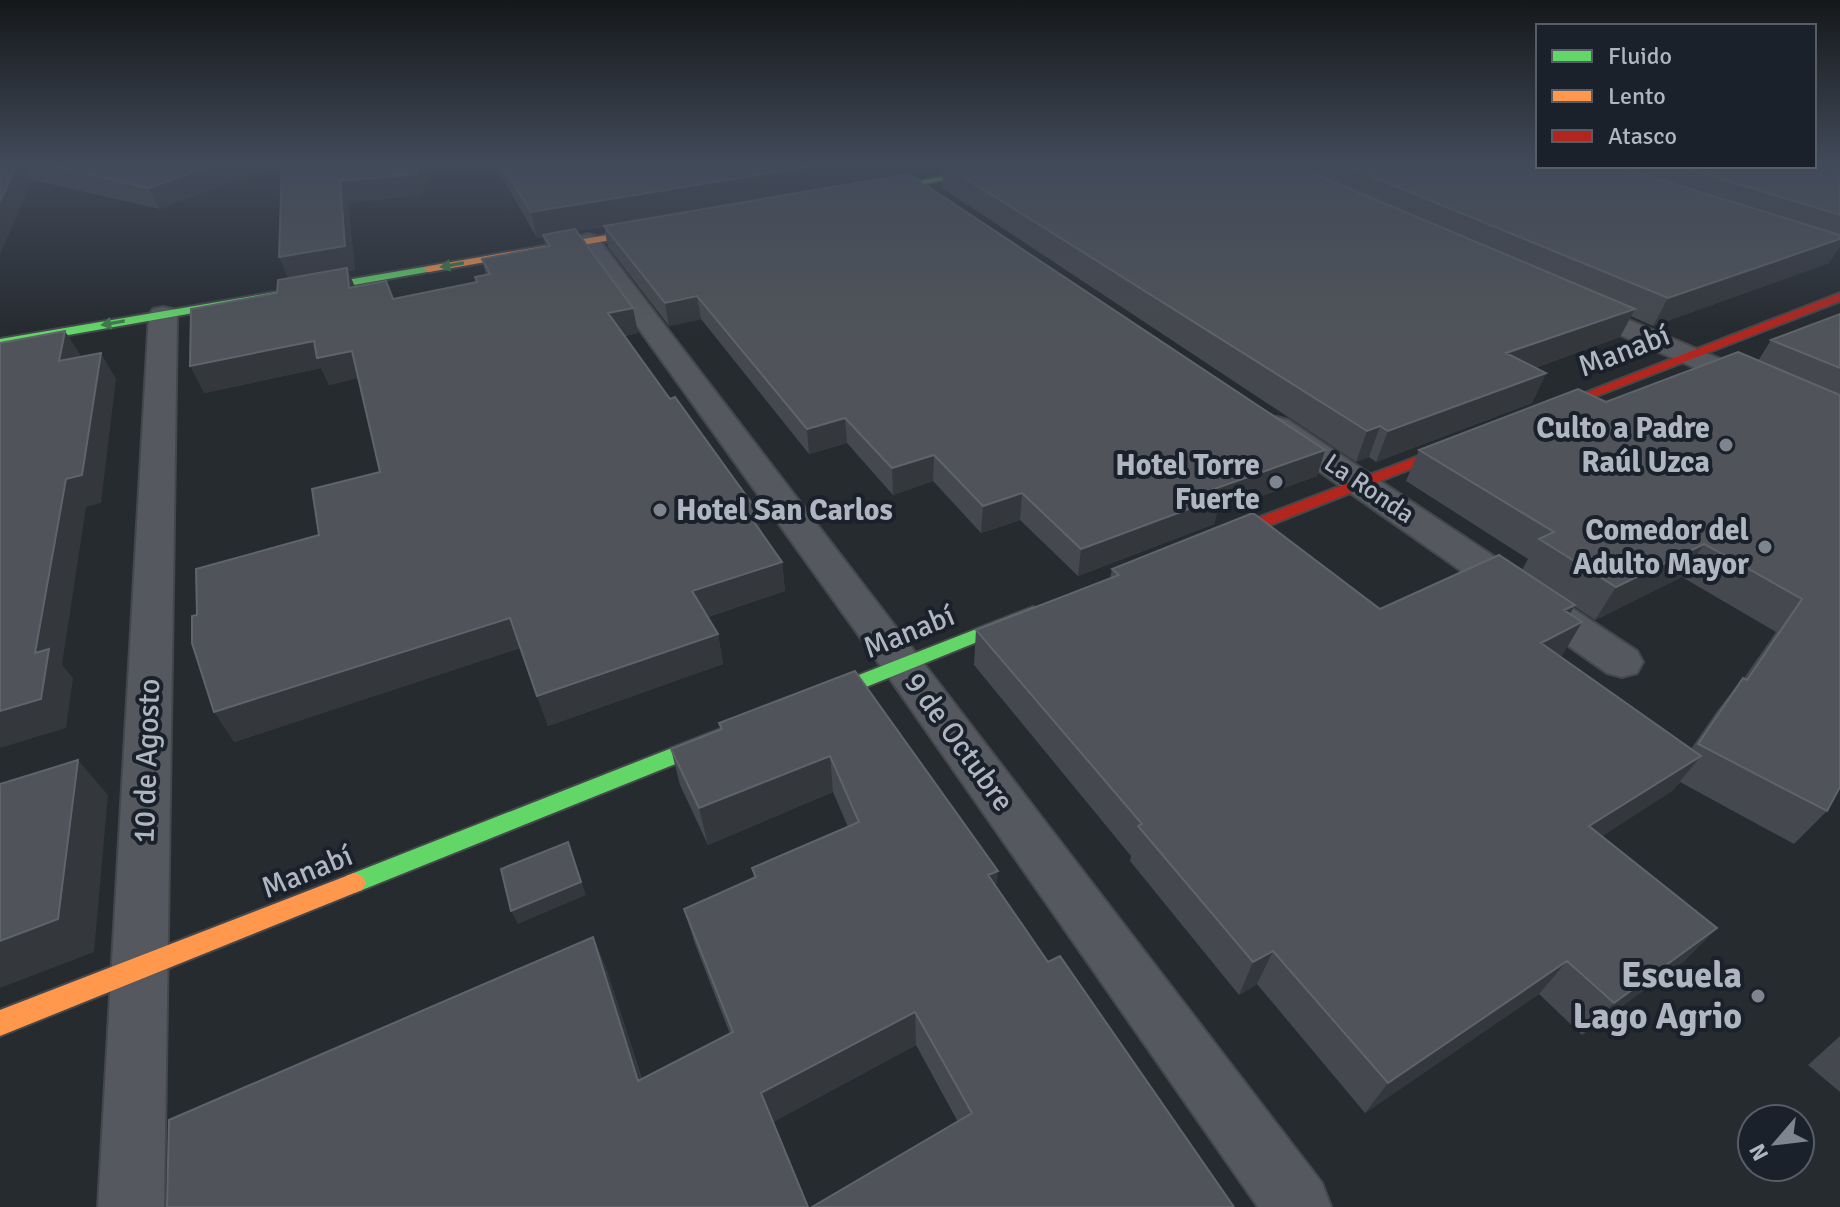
<svg xmlns="http://www.w3.org/2000/svg" width="1840" height="1207" font-family="Signika,sans-serif">
  <style>
    .lines { fill: none; stroke-linecap: round; stroke-linejoin: round }
    .street-casing { stroke: #44474b; stroke-width: 4 }
    .fast-casing { stroke: #44474b; stroke-width: 4 }
    .slow-casing { stroke: #44474b; stroke-width: 4 }
    .jam-casing { stroke: #44474b; stroke-width: 4 }
    .street { fill: #55595f; fill-rule: evenodd }
    .fast { fill: #63d668; fill-rule: evenodd }
    .slow { fill: #ff974d; fill-rule: evenodd }
    .jam { fill: #b3261e; fill-rule: evenodd }
    .wall { fill: #45484e; fill-rule: evenodd }
    .shaded-wall { fill: #34383d }
    .building { fill: #50545a; stroke: #5f636a; stroke-width: 2 }
    .oneway { fill: #3e7c49 }
    .poi-dot { fill: #7f858f; stroke: #1a212a; stroke-width: 3 }
    .labels { text-anchor: middle; dominant-baseline: central; stroke-width: 8; stroke-linejoin: round; paint-order: stroke }
    .far-street-label { font-size: 26px; fill: #afb6c2; stroke: #1a212a }
    .street-label { font-size: 30px; fill: #afb6c2; stroke: #1a212a }
    .poi-label { font-size: 30px; font-weight: bold; fill: #afb6c2; stroke: #1a212a; text-anchor: end }
    .near-poi-label { font-size: 36px; font-weight: bold; fill: #afb6c2; stroke: #1a212a; text-anchor: end }
  </style>
  <rect width="100%" height="100%" fill="#262b30"/>
  <g class="lines">
    <defs>
      <path id="street" d="M588,234L596,236L1322,1183L1331,1207H1258L888,676L576,241L580,236Z
        M1575,297L1840,410V432L1566,311L1562,305L1566,299Z
        M163,307L173,309L177,315L164,1207H98L149,315L153,309Z
        M1277,417L1288,420L1637,651L1643,662L1637,673L1622,677L1607,673L1266,434L1261,427L1266,420Z"/>
      <path id="fast" d="M1013,163H1033L861,196L856,193Z
        M429,266L433,267V271L0,347V339Z
        M1033,607L1039,609L1042,613L1039,617L814,708H800L797,703L800,698Z
        M728,726L735,728L738,734L735,740L362,890L354,893L346,890L342,883L346,876Z"/>
      <path id="slow" d="M664,225L669,228L668,230L429,272L423,269L429,266Z
        M354,873L362,876L366,883L362,890L0,1036V1010Z"/>
      <path id="jam" d="M1840,293V301L1538,419H1528L1526,416Z
        M1468,437L1475,441L1473,444L1215,547L1209,548L1201,543L1203,539Z"/>
    </defs>
    <!-- street casing -->
    <use href="#street" class="street-casing"/>
    <!-- fast casing -->
    <use href="#fast" class="fast-casing"/>
    <!-- slow casing -->
    <use href="#slow" class="slow-casing"/>
    <!-- jam casing -->
    <use href="#jam" class="jam-casing"/>
    <!-- street -->
    <use href="#street" class="street"/>
    <!-- fast -->
    <use href="#fast" class="fast"/>
    <!-- slow -->
    <use href="#slow" class="slow"/>
    <!-- jam -->
    <use href="#jam" class="jam"/>
  </g>
  <!-- wall -->
  <path class="wall" d="M0,163H427L423,195L348,203L355,270L348,271L355,287L393,299L476,282L475,277L486,275L482,259L546,247L543,237L537,238L494,163H1538V166H1814L1840,163V246L1829,263L1653,326L1631,316L1620,337L1535,368L1546,373L1532,403L1376,462L1369,457L1356,462L942,188L943,168L814,190L1325,450L1317,476L1217,512L1214,524L1078,576L1020,520L981,533L933,481L893,495L847,443L809,454L701,319L669,326L608,247L604,227L577,231L638,333L625,336L670,399L758,512L760,531L782,562L785,591L708,617L718,634L723,664L548,726L520,648L234,742L197,615L319,535L380,472L358,378L329,385L321,368L204,393L288,278L282,164L160,209L32,180L0,254Z
    M1840,314V787L1827,811L1794,844L1680,782L1672,791L1602,836L1717,928L1683,962L1582,1035L1539,994L1365,1113L1257,984L1239,995L1130,861L1131,856L974,665L976,630L1110,578L1112,569L1380,609L1522,570L1528,559L1406,481L1419,450L1606,402L1758,361L1771,340ZM1682,577L1776,632L1744,678H1743L1717,711L1691,749L1561,657L1570,614L1574,606L1595,620Z
    M855,671L996,887L1048,962L1234,1207L958,1122L916,1045L773,1122L167,1207L593,937L607,971L642,1079L730,1034L695,944L684,909L754,878L752,868L848,827L833,792L708,845L680,785L671,749L721,729L719,723Z
    M1840,1036V1092L1808,1065Z"/>
  <!-- shaded-wall -->
  <path class="shaded-wall" d="M18,163H22L32,180L0,254V201Z
    M219,163H285L160,209L149,188Z
    M417,163H427L423,195L348,203L355,270L348,271L357,292L289,281L279,257L340,181Z
    M832,163H972L943,164V168L537,238L531,212Z
    M1840,239V245L1829,263L1653,326L1668,298Z
    M697,296L701,319L669,326L665,303Z
    M633,308L638,333L614,338L608,313Z
    M1635,309L1620,337L1493,383L1506,353Z
    M65,331L81,356L75,387L59,361Z
    M314,341L352,351L363,377L329,385L321,368L204,393L190,366Z
    M101,353L116,379L101,503L86,507L62,665L73,678L66,728L0,748V711L66,479Z
    M1546,373L1532,403L1376,462L1388,431Z
    M845,418L847,443L809,454L807,429Z
    M1380,426L1369,457L1356,462L1367,431Z
    M1325,450L1317,476L1217,512L1214,524L1078,576L1081,549L1211,490Z
    M934,455L933,481L893,495L892,468Z
    M1022,493L1020,520L981,533L983,506Z
    M758,512L762,541L749,515Z
    M1704,544L1682,577L1595,620L1616,587Z
    M782,562L785,591L698,620L692,591Z
    M1575,605L1558,635L1582,622L1561,658L1541,643L1564,610Z
    M510,618L521,648L234,742L214,712Z
    M718,634L723,664L548,726L537,696Z
    M830,756L833,792L708,845L699,808Z
    M1701,756L1672,791L1563,861L1589,826Z
    M78,760L108,795L94,952L0,988V941Z
    M568,842L586,895L518,924L511,911Z
    M998,871L994,906L988,875Z
    M1717,928L1683,962L1582,1035L1614,1003Z
    M593,937L607,971L652,1112L638,1081Z
    M1273,951L1257,984L1239,995L1253,962Z
    M1567,961L1539,994L1365,1113L1388,1083Z
    M915,1012L916,1045L769,1124L761,1093Z"/>
  <!-- building -->
  <path class="building" d="M0,163H18L0,201Z
    M37,163H219L149,188Z
    M282,163H417L416,174L340,181L345,246L279,257Z
    M501,163H832L531,212Z
    M950,163H1289L1635,309L1506,353L1546,373L1388,431L1380,426L1367,431L943,164Z
    M1339,163H1538V166H1616L1840,235V239L1668,298Z
    M1814,163H1840V215L1678,166H1814Z
    M909,174L1325,450L1211,490L1221,497L1081,549L1022,493L983,506L934,455L892,468L845,418L807,429L697,296L665,303L604,226Z
    M575,229L633,308L608,313L670,399L675,397L758,512L749,515L782,562L692,591L718,634L537,696L510,618L214,712L192,643V616L197,615L196,569L319,535L312,489L380,472L352,351L317,358L314,341L190,366L191,309L277,293L278,280L347,268L349,288L386,281L393,299L477,282L475,277L490,274L482,259L550,246L543,235Z
    M1840,314V368L1771,340Z
    M65,331L59,361L101,353L82,475L66,479L35,653L49,649L41,699L0,711V343Z
    M1738,352L1840,395V787L1827,811L1698,744L1743,678L1747,680L1802,599L1704,544L1616,587L1539,539L1554,532L1419,450L1578,389L1606,402Z
    M1253,513L1380,609L1499,555L1575,605L1564,610L1582,622L1541,643L1701,756L1589,826L1717,928L1614,1003L1567,961L1388,1083L1273,951L1253,962L1138,826L1142,824L976,630L1119,575L1112,569Z
    M855,671L998,871L988,875L1048,962L1060,956L1234,1207H812L972,1113L915,1012L761,1093L808,1207H167L169,1120L593,937L638,1081L733,1032L684,909L756,877L752,868L859,822L830,756L699,808L671,749L722,729L719,723Z
    M78,760L58,919L0,941V784Z
    M568,842L581,882L511,911L501,869Z"/>
  <!-- one-way arrows -->
  <defs><path id="oneway-solid" d="M-6-.8H1V-3.2L6.5 0L1 3.2V.8H-6Z" transform="scale(2)"/></defs>
  <g class="oneway">
    <use href="#oneway-solid" transform="translate(452 265) rotate(170)"/>
    <use href="#oneway-solid" transform="translate(113 323) rotate(170)"/>
  </g>
  <!-- sky -->
  <linearGradient id="sky" x2="0" y2="1"><stop stop-color="#15181a"/><stop offset="0.49" stop-color="#414a59"/><stop offset="1" stop-color="#414a59" stop-opacity="0"/></linearGradient>
  <rect width="1840" height="332" fill="url(#sky)"/>
  <!-- markers -->
  <g class="poi-dot">
    <circle cx="1726" cy="445" r="8"/>
    <circle cx="1276" cy="482" r="8"/>
    <circle cx="660" cy="510" r="8"/>
    <circle cx="1765" cy="547" r="8"/>
    <circle cx="1758" cy="996" r="8"/>
  </g>
  <g class="labels">
    <!-- far-street labels -->
    <g class="far-street-label">
      <text transform="translate(1369 489) rotate(34)">La Ronda</text>
    </g>
    <!-- street labels -->
    <g class="street-label">
      <text transform="translate(1624 351) rotate(-21)">Manabí</text>
      <text transform="translate(909 632) rotate(-22)">Manabí</text>
      <text transform="translate(959 742) rotate(54)">9 de Octubre</text>
      <text transform="translate(147 761) rotate(-88)">10 de Agosto</text>
      <text transform="translate(307 872) rotate(-22)">Manabí</text>
    </g>
    <!-- poi labels -->
    <g class="poi-label">
      <text x="1710" y="428">Culto a Padre<tspan x="1710" dy="34">Raúl Uzca</tspan></text>
      <text x="1260" y="465">Hotel Torre<tspan x="1260" dy="34">Fuerte</tspan></text>
      <text x="676" y="510" text-anchor="start">Hotel San Carlos</text>
      <text x="1749" y="530">Comedor del<tspan x="1749" dy="34">Adulto Mayor</tspan></text>
    </g>
    <!-- near-poi labels -->
    <g class="near-poi-label">
      <text x="1742" y="975">Escuela<tspan x="1742" dy="41">Lago Agrio</tspan></text>
    </g>
  </g>
  <!-- legend -->
  <rect x="1536" y="24" width="280" height="144" fill="#1a212a" stroke="#565d67" stroke-width="2"/>
  <rect x="1552" y="50" width="40" height="12" fill="#63d668" stroke="#565d67" stroke-width="2"/>
  <text x="1608" y="64" font-size="24" fill="#afb6c2">Fluido</text>
  <rect x="1552" y="90" width="40" height="12" fill="#ff974d" stroke="#565d67" stroke-width="2"/>
  <text x="1608" y="104" font-size="24" fill="#afb6c2">Lento</text>
  <rect x="1552" y="130" width="40" height="12" fill="#b3261e" stroke="#565d67" stroke-width="2"/>
  <text x="1608" y="144" font-size="24" fill="#afb6c2">Atasco</text>
  <!-- north arrow -->
  <g transform="translate(1776 1143) rotate(242)"><circle r="38" fill="#1a212a" stroke="#565d67" stroke-width="2"/>
  <path d="M0-6L14 30L0 20L-14 30Z" fill="#7f858f"/>
  <text y="-12" font-size="22" font-weight="bold" text-anchor="middle" fill="#afb6c2">N</text>
  </g>
</svg>
